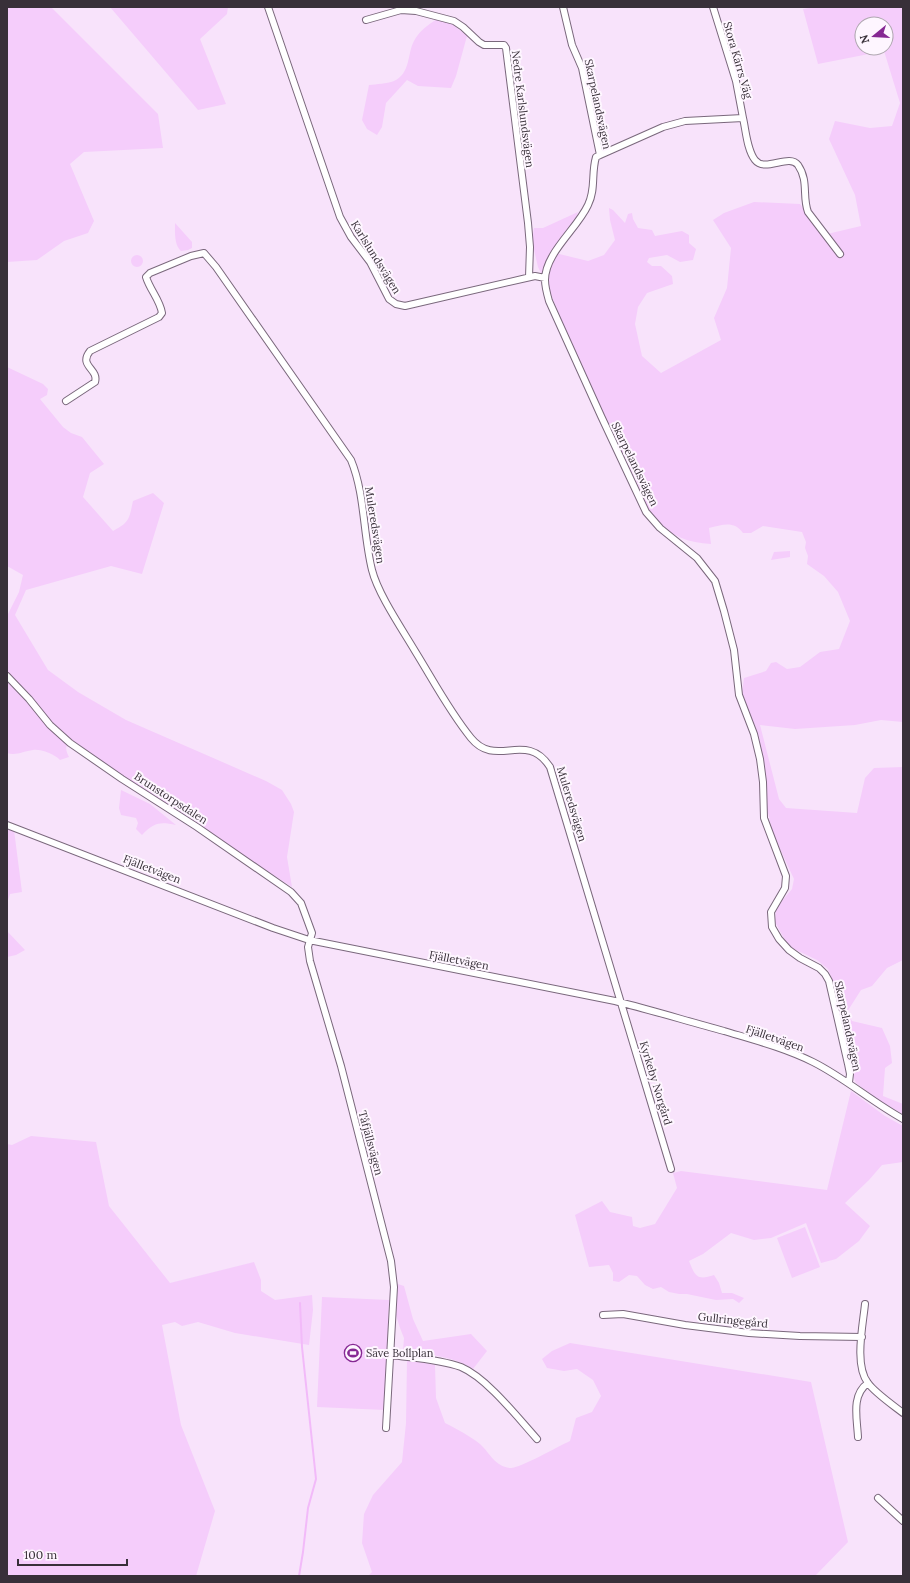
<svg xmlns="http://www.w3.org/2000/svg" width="910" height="1583" font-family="Lora,serif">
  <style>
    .green { fill: #f5cdfb; fill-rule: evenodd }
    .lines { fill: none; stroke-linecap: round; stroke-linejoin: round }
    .stream { stroke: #f2baf9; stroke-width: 2 }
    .street-casing { stroke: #7a687c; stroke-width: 8 }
    .street { stroke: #fff; stroke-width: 6 }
    .labels { text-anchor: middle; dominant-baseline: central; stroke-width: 4; stroke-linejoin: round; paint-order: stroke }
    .street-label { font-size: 11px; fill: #383039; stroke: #fef6ff }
    .poi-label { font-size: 11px; fill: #383039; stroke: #fef6ff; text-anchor: start }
  </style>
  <rect width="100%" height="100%" fill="#f8e3fb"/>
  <!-- green -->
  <path class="green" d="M7,7H51L158,114L163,148L84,152L70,164L94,221L88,233L64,241L37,260L7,262Z
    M110,7H228L227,14L200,39L226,104L198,110Z
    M815,7H903V722L881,720L855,725L795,729L760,725L779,799L786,808L857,813L865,778L874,768L903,767V960L887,968L872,986L861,990L847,1012L852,1021L882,1028L890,1046L892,1063L885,1068L883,1096L903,1104V1114L879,1101L856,1083L852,1073L850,1059L841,1026L834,984L828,969L817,960L794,949L786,942L775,922L776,910L782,901L792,889L794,879L772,832L769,817L766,805L767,791L764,762L755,725L748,713L742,693L744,678L766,671L771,663L776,662L787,669L800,667L820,652L839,649L850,621L838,592L824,576L807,564L808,556L805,548L806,542L802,532L763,526L751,533H743C734,520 722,525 709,528L711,544C689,543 670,536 655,519C644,507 642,492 635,478C602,416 574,352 548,287L538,267L532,241L534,228H543L578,212L576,218L551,252L588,261L604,255L615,240L610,220L609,208L613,210L625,223L628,214L632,213L633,219L638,228L652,230L655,236L682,231L689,235V243L696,249L693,260L680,262L667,255L649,258L647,262L652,266H661L672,276L673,284L647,293L638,307L635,324L642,356L661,373L721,340L714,318L727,288L731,248L713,220L724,213L754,202L800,204L823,235L861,226L855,195L829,139L835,121L870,128L892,126L900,103L884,51L818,64L803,9ZM862,24H886V48H862Z
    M437,19L448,21L467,36L456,76L451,88L418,86L407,80L386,103L382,127L377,135L367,129L362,120L369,85C377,84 386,84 394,81C411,73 407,54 414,41C419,31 428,25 437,19Z
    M175,223L192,242V248L188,250L181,251C174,245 175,232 175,223Z
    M131 261a6 6 0 1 1 12 0a6 6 0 1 1-12 0Z
    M7,367L43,384L48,389L47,395L40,399L63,427L71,433L82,437L104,464L90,473L83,497L113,531C130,522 129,519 133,501L153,493L164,503L142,574L111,566L26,590L15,615L48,670L78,692L126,720L266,781L282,790L291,804L294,812L287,857L292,887L120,776L71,739C65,746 65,749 69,757L60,760C54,754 41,749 33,750C24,751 16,756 7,753V616L19,592L23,575L7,566Z
    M790,551V557L771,560L774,552Z
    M121,790L150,804L176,825C160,822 155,822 142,835L136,829L138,823L136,818L121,815L119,808Z
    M7,828L14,830L22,892L10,894L7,903Z
    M7,931L25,950L16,955L7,957Z
    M851,1091L885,1116L903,1126V1162L882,1165L869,1180L845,1203L870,1226L859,1241L836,1259L821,1263L806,1223L771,1238L754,1240L731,1233L703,1254L689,1261C695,1276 697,1281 714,1275L719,1283L722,1293H732L744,1298L739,1303L733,1299L716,1300L687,1294H679L669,1292L661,1287L653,1289L645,1285L637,1276L629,1275L619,1282L613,1281V1273L609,1265L589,1267L575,1215L602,1201L610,1212L632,1217L633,1226L640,1228L655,1224L677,1188L673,1173L681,1171L827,1190Z
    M31,1136L96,1142L109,1206L170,1283L254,1262L261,1280V1291L275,1300L312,1295L313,1310L309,1345L235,1333L198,1322L182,1326L175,1322L162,1325L181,1425L215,1511L196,1576H7V1144L12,1145Z
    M805,1227L820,1267L792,1278L777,1238Z
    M398,1284L404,1286L413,1319L423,1341L471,1334L487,1351L473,1369C451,1355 428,1355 403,1351L404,1338L400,1328L396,1315Z
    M322,1297L389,1300L385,1410L317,1407Z
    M570,1343L811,1382L848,1542L815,1576H368L372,1572L362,1543L364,1514L373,1495L402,1462L406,1423L407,1360L435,1365L436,1398L445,1423C457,1429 470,1436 480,1444C490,1453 495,1467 511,1468C520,1468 559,1446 570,1441L576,1418L592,1412L601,1396L593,1380L577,1369L564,1371L547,1368L542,1359L552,1351Z"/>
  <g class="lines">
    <!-- stream -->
    <path class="stream" d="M299,1576L303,1552L308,1508L316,1479L302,1347L300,1303"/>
    <defs>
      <path id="street" d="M268,7L340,217L351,237L370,262L389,299L396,304L405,306L535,276L545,278
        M563,7L572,45L582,68L600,155L596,157C591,174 596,189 588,205C577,229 545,253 545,280C545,287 547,294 549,301L601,416L646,512L660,528L697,558L715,581L724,611L734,650L739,695L754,734L760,759L763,782L764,818L786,876L785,888L771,912L772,927L779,939L789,950L800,958L819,968L825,974L829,981L848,1064L850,1074L849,1082
        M713,7L736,81L743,118
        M366,20L401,10L416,11L454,21L463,27L479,42L484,45H504L506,48L528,223L530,247L529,277
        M600,155L663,127L685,121L743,118C746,131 747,150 755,160C765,173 789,153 798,165C809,181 802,196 808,212L840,254
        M66,401L95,382C99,369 78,366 90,351L159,317L162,313C160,300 150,290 146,277L150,273L191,256L204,253L216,267L351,460C365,494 363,534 372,570C378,594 402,629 415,651C433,680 449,711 471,738C496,769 526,730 550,767L671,1169
        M7,676L29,699L50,725L70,743L122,779L197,827L291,892L301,903L312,933L308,947L310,961L341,1066L391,1261L394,1287L386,1428
        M7,825L273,928L309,940L615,1001C651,1010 687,1021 724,1031C754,1040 785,1048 813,1062C845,1078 872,1102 903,1119
        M865,1304C863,1325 854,1365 868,1383C874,1392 894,1406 903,1413
        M603,1315L623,1314L685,1325L749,1333L800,1336L862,1337
        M391,1355C413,1358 439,1359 461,1367C487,1378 518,1418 537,1439
        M858,1437C857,1418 851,1395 868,1383
        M878,1498L903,1521"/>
    </defs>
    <!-- street casing -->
    <use href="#street" class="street-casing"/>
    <!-- street -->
    <use href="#street" class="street"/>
  </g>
  <!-- icons -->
  <defs>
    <symbol id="stadium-ring" viewBox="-11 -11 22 22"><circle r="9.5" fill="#fef6ff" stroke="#862893" stroke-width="1.5"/><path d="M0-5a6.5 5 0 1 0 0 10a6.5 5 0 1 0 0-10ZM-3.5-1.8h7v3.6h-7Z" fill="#862893"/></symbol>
  </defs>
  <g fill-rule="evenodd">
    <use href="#stadium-ring" x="343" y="1343" width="20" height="20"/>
  </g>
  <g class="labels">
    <!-- street labels -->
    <g class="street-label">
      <text transform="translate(738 60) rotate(74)">Stora Kärrs Väg</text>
      <text transform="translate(598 104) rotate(78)">Skarpelandsvägen</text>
      <text transform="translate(523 109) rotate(83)">Nedre Karlslundsvägen</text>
      <text transform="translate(376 257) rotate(58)">Karlslundsvägen</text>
      <text transform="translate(635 464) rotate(64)">Skarpelandsvägen</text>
      <text transform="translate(375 525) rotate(81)">Muleredsvägen</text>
      <text transform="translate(171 798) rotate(33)">Brunstorpsdalen</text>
      <text transform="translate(572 804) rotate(73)">Muleredsvägen</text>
      <text transform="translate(152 869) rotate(21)">Fjälletvägen</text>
      <text transform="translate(459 960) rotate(11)">Fjälletvägen</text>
      <text transform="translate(848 1026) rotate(78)">Skarpelandsvägen</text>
      <text transform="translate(775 1038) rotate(19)">Fjälletvägen</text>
      <text transform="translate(656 1083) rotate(73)">Kyrkeby Norgård</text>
      <text transform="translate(371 1143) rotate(75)">Tåfjällsvägen</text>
      <text transform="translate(733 1320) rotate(6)">Gullringegård</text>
    </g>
    <!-- poi labels -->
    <g class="poi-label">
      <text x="366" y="1353">Säve Bollplan</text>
    </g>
  </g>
  <!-- border -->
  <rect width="910" height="1583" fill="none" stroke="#383039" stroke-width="16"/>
  <!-- north arrow -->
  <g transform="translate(874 36) rotate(252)"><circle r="19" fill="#fef6ff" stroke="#afa7b0"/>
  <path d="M0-3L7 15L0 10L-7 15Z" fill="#862893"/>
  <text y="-6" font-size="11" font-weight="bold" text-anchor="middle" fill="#383039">N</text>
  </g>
  <!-- scale -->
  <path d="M18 1559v6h109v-6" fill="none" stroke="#383039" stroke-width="2"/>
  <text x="24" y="1559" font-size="12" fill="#383039" stroke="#fef6ff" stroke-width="3" paint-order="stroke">100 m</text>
</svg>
